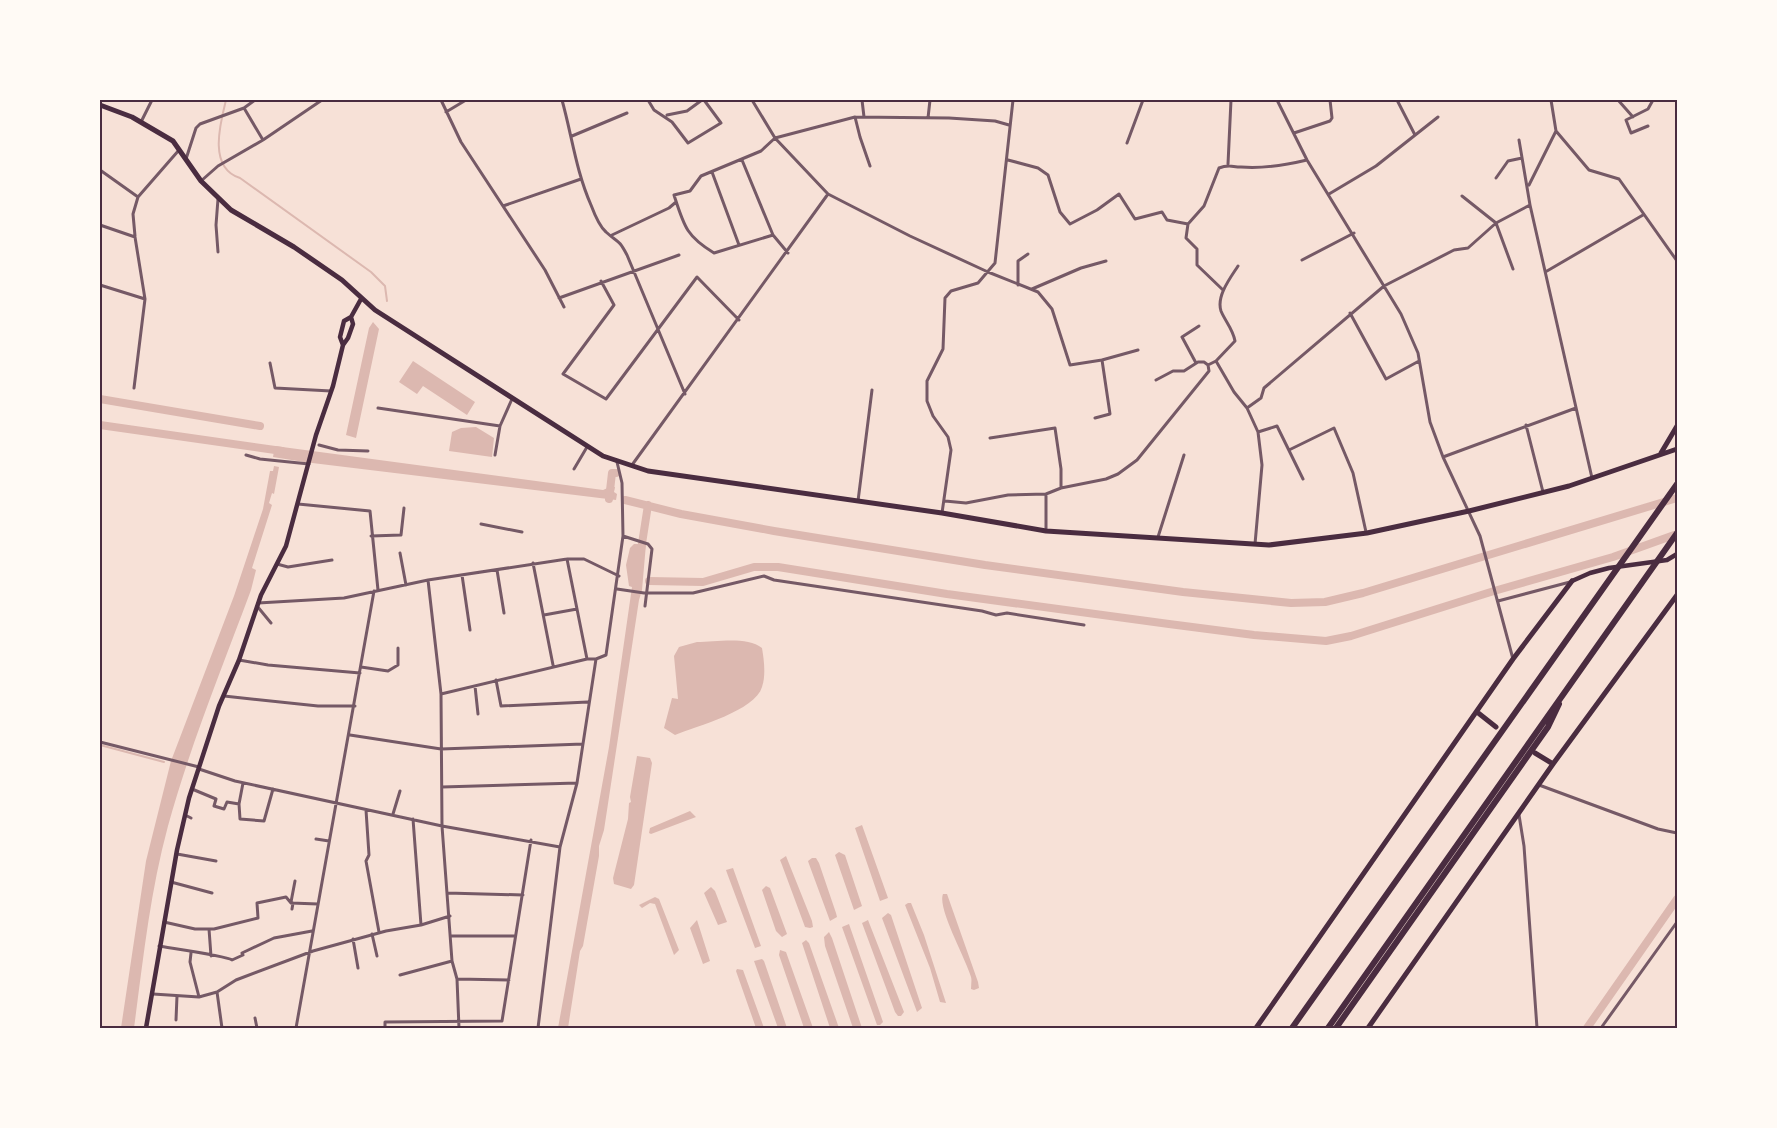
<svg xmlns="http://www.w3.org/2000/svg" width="1777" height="1128" font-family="Arial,sans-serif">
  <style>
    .water { fill: #dcb8b0 }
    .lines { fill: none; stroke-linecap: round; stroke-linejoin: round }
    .stream { stroke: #dcb8b0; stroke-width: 2 }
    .canal { stroke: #dcb8b0; stroke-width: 8 }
    .minor { stroke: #755966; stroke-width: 3 }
    .secondary { stroke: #4a2c40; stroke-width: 4.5 }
    .primary { stroke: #4a2c40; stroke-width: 5 }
    .motorway { stroke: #4a2c40; stroke-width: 6 }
    .neatline { fill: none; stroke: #4a2c40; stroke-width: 2 }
  </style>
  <rect width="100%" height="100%" fill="#f7e1d7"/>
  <!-- water -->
  <path class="water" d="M373,322L379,329L356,438L346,435L369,328Z
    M413,361L475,402L467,415L423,386L417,394L399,382Z
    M476,427L494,438L492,457L449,451L452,432L461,428Z
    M275,446L603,490L610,487H615L614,492L617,494L616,500L304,462L273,457Z
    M274,466L279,467L274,494L272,493L269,503L272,505L252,568L256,570L251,590C222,668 190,746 168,826C150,892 143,961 134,1028H121L146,861L171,761L234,596L263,509L270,471H273Z
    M634,544H646L642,590L639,600L604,830L599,846V856L583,946L580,951L568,1028H558L609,747L632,587L629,586L626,565L630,548Z
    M697,642C716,642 747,636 762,648C764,660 766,675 762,687C755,711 697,726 675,735L664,728L672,698L678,699L674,656L679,647Z
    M637,756L650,758L652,763L634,885L631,889L614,884L613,878L628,819L629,803L631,802L630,797Z
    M690,811L696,817L651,834L649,833L650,828Z
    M862,825L888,898L880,901L855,828Z
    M839,852L845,855L862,906L854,910L835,855Z
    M786,856L812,921L813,927L810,928L805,927L782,865L780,860Z
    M812,858H816L819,863L836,913L837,917L830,921L809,864L808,861Z
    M733,868L761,946L755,948L727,873L726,870Z
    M766,886L770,888L787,934L782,937L776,931L762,890Z
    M711,887L715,891L727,922L718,925L704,893Z
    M943,894H947L978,982L979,988L974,990L971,989C971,985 972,980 971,977C966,959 937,908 943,894Z
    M655,897L659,899L679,950L674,955L655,904L650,903L642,908L639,905Z
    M908,903H911L924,935L946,1003L940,1002L930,968L905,905Z
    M888,913L891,915L922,1008L917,1012L882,918Z
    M697,920L710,961L703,964L690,928Z
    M868,920L904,1012L901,1016H898L895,1012L862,923Z
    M849,924L883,1022L880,1025H877L842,927Z
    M829,932L832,938L862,1028H853L825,946L824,937Z
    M806,940L809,943L839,1028H830L802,943Z
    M780,950L786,952L813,1028H804L779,955Z
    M762,959L764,961L787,1028H778L754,961Z
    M737,969L743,970L764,1028H756L736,971Z"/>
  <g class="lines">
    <!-- stream -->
    <path class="stream" d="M226,100C220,124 208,168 240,178L371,272L385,286L387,301
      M100,745L164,762"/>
    <!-- canal -->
    <path class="canal" d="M100,399L260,426
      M100,425L282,451
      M609,499L612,473H616
      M625,500L681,514L774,531L985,565L1183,592L1291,603L1325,602L1363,593L1677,498
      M641,550L648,505
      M649,581L703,582L754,567H778L947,594L1169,624L1254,635L1326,641L1351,636L1494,591L1613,557L1677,534
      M1587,1028L1677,899"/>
    <!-- minor -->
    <path class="minor" d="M255,100L244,108L263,140
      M441,100L461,142L545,270L564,307
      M562,100C572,136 576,171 591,205C594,213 600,227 606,232C618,243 618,238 627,255L685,394
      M648,100L654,110L672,122L688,143L721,123L704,100
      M752,100L775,138L828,194L910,236L988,272L1038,292L1052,309L1070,365L1102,360L1110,414L1095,418
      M862,100L864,117
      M1277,100L1307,160L1401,314L1418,353L1430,422L1443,457L1480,536L1513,659
      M1397,100L1415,135
      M1618,100L1633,117
      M446,112L466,100
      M667,115L687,111L702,100
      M855,117L860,137L870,166
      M928,118L930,100
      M141,122L152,100
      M1648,126L1631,133L1626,120L1648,109L1653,100
      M1556,131L1589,170L1619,179L1677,261
      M1294,133L1330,121L1332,118L1330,100
      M572,136L627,113
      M1519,140L1530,205L1592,478
      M1127,143L1143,100
      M186,159L196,128L200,124L244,108
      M742,160L773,235L788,253
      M1008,160L1038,168L1048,175L1060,212L1070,224L1097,210L1119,194L1135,219L1162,212L1167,220L1188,224
      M1228,164L1231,100
      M100,170L138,197L133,214L135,236
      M712,172L739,245
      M1496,178L1508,161L1522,158
      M201,181L218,166L263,140L322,100
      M1529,185L1556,131L1551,100
      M1329,194L1376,166L1438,117
      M1462,196L1496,223L1513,269
      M138,197L179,150
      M503,206L581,179
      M100,225L135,237L145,299L134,388
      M612,235L669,208L676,202
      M773,235L714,253C686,236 684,226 674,195L690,191L701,176L761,151L775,138L855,117L949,118L995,121L1009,125
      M218,252L216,225L218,199
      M1302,260L1354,233
      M1238,266C1231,277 1216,296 1221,311C1225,321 1233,329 1235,341L1216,361L1234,392L1247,408L1258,432L1262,465L1255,544
      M1547,271L1643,215
      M601,281L614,305L563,374L606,399L697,277L739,320
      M100,285L145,299
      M1018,285V261L1028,254
      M1032,289L1081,268L1106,261
      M1223,290L1197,265V249L1186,238L1188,224L1204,206L1219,168C1229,164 1232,167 1241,167C1263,169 1286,165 1307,160
      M559,298L679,255
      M1350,313L1386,379L1419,361
      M1102,360L1138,350
      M270,363L275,388L331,391
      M1196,363L1182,337L1199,326
      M1156,380L1173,371H1184L1198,362H1204L1208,365
      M378,408L500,426L512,399
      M1247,408L1261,398L1264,388L1384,286L1454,250L1468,248L1496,223L1530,205
      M1526,425L1543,492
      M1258,432L1277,426L1303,479
      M990,438L1055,428L1061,469V488L1046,494V531
      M319,445L338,450L368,451
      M1289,450L1334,428L1353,473L1366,532
      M246,455L260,459L309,464
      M495,455L500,426
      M1443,457L1576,408
      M632,465L828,194
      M574,469L587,447
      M1061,488L1106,479L1118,474L1137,460L1209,371L1208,365L1216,361
      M858,501L872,390
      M945,501L966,503L1008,495L1046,494
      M298,504L370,511L378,590
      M942,513L951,450L948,437L933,416L927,401V381L943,349L945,298L951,291L978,283L995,263L1013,100
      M481,524L522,532
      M371,536L401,535L404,508
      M623,536L648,544L652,549L645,606
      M1158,537L1184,455
      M400,553L406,585
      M533,563L553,665
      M277,564L288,567L332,560
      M497,570L504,613
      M462,575L470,630
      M428,580L567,559H584L619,576
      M617,589L644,593H693L764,576L774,580L982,611L996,615L1007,613L1084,625
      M1498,601L1570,582
      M258,603L344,598L428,580L441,694L442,826L452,961L457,979L459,1028
      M257,606L271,623
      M544,615L577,609
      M596,659L606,655L623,536L622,483L617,462
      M239,660L268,665L360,673
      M361,667L388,671L398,665V648
      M496,680L501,706L588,702
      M475,686L478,714
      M441,694L587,659
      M224,696L318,706H355
      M350,735L441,749L583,744
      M100,742L199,767
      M199,769L235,781L442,826L560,847
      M1539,785L1658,829L1677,833
      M442,787L577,783
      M192,789L216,799L214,806L224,809L227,802L239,804L240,819L264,821L273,789
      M239,804L243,783
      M366,810L369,855L366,861L379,932
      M393,814L400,791
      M185,815L191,818
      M1519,815L1524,846L1537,1028
      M413,819L421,925
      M316,839L329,841
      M177,854L216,861
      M171,882L212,893
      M447,893L523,895
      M291,902L295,881
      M292,909L293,903
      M164,922L195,929H214L258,918L257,903L286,897L291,903L318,904
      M209,929L211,956
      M372,934L377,956
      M451,936H515
      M353,939L358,968
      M159,946C170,948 228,956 232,960L243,955L242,953L274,938L312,931
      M191,953L190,962L199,997
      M400,975L452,961
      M457,979L509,980
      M217,992L222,1028
      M153,994L199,997L217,992L236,980L313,951L386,931L421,925L450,916
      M255,1018L257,1028
      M176,1020L177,996
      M296,1028L374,591
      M385,1028V1022L502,1021L531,840
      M538,1028L560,847L577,783L596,659H587L567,559
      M1601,1028L1677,922"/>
    <!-- secondary -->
    <path class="secondary" d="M343,345L340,337L344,321L351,317
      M1572,581L1590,573L1609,568L1667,560L1677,554
      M146,1028L177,850L189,798L219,706L239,660L261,595L286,546L316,435L333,386L343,345L348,338L353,324L351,317L361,299"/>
    <!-- primary -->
    <path class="primary" d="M100,105L132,117L173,141L201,181L231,210L294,247L342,280L375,310L603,456L648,471L942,513L1046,531L1269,545L1367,533L1469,511L1569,486L1677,449
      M1661,453L1677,426
      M1477,712L1496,727
      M1535,753L1553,764
      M1256,1028L1513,659L1572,581
      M1368,1028L1553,764L1677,595"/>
    <!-- motorway -->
    <path class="motorway" d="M1292,1028L1677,484
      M1328,1028L1677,533
      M1336,1028L1548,727L1559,704"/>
  </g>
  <!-- border -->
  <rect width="1777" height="1128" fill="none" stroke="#fffaf5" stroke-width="202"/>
  <rect x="101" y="101" width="1575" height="926" class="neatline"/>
</svg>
